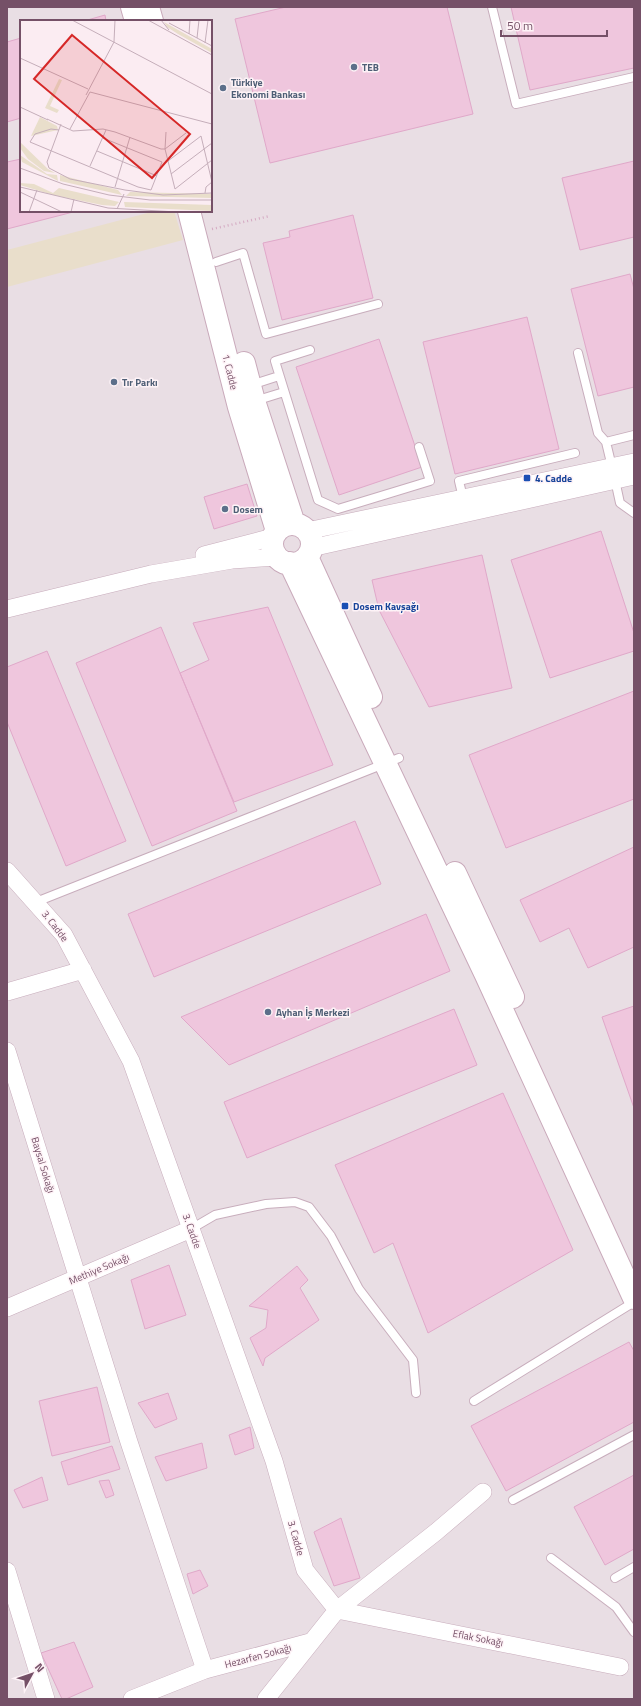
<svg xmlns="http://www.w3.org/2000/svg" width="641" height="1706" font-family="'Titillium Web',sans-serif">
  <style>
    .industrial { fill: #e9dee4; fill-rule: evenodd }
    .green { fill: #e9decb }
    .building { fill: #efc6dd; stroke: #e0a8c9 }
    .lines { fill: none; stroke-linecap: round; stroke-linejoin: round }
    .lane-casing { stroke: #c8adbc; stroke-width: 10 }
    .street-casing { stroke: #c8adbc; stroke-width: 18 }
    .secondary-casing { stroke: #c9a9ba; stroke-width: 24 }
    .path { stroke: #d4a9c2; stroke-width: 2.5; stroke-dasharray: 1 3; stroke-linecap: butt }
    .lane { stroke: #fff; stroke-width: 8 }
    .street { stroke: #fff; stroke-width: 17 }
    .secondary { stroke: #fff; stroke-width: 22 }
    .service-dot { fill: #5c6f8a; stroke: #fef3f7; stroke-width: 1.5 }
    .transit-dot { fill: #1a4fb4; stroke: #fef3f7; stroke-width: 1.5 }
    .labels { text-anchor: middle; dominant-baseline: central; stroke-width: 3; stroke-linejoin: round; paint-order: stroke }
    .service-label { font-size: 10px; font-weight: bold; fill: #4e5e75; stroke: #fef3f7; text-anchor: start }
    .street-label { font-size: 10px; fill: #755067; stroke: #fef3f7 }
    .transit-label { font-size: 10px; font-weight: bold; fill: #164399; stroke: #fef3f7; text-anchor: start }
    .inset-road { fill: none; stroke: #c5aeba; stroke-width: 1 }
    .view { fill: #d62828; fill-opacity: 0.15; stroke: #d62828; stroke-width: 2 }
    .inset-edge { fill: none; stroke: #755067; stroke-width: 2 }
  </style>
  <rect width="100%" height="100%" fill="#fbecf2"/>
  <!-- industrial -->
  <path class="industrial" d="M7,7H634V1699H7ZM21,21H211V211H21Z"/>
  <!-- green -->
  <path class="green" d="M155,211H174L183,240L7,287V250Z"/>
  <!-- building -->
  <path class="building" d="M286,7H447L473,114L270,163L235,19Z
    M511,7H634V68L530,90Z
    M105,15L106,21H84Z
    M21,38V118L7,122V42Z
    M21,159V211H77L7,229V162Z
    M634,161V237L580,250L562,178Z
    M353,215L373,298L282,320L263,243L290,237L289,231Z
    M630,274L634,289V387L598,396L571,289Z
    M527,317L559,449L455,474L423,342Z
    M379,339L422,467L339,495L296,367Z
    M247,484L257,516L214,529L204,497Z
    M601,531L634,633V651L550,678L511,560Z
    M482,555L512,688L429,707L379,610L372,580Z
    M268,607L333,765L234,802L180,673L209,660L193,623Z
    M161,627L237,811L152,846L76,663Z
    M47,651L126,841L66,866L7,722V667Z
    M634,691V799L506,848L469,755Z
    M355,821L381,884L154,977L128,914Z
    M634,847V947L588,968L569,928L540,942L520,900Z
    M426,914L450,971L229,1065L181,1017Z
    M634,1006V1108L602,1017Z
    M454,1009L477,1065L247,1158L224,1102Z
    M503,1093L573,1250L428,1333L393,1243L374,1253L335,1165Z
    M169,1265L186,1315L145,1329L131,1280Z
    M297,1266L308,1280L300,1288L319,1320L265,1358L263,1366L250,1338L266,1328L268,1310L249,1306Z
    M629,1342L634,1351V1422L506,1491L471,1426Z
    M97,1387L110,1442L52,1456L39,1401Z
    M168,1393L177,1419L155,1428L138,1403Z
    M250,1427L254,1448L235,1455L229,1435Z
    M202,1443L207,1468L166,1481L155,1457Z
    M112,1446L120,1469L68,1485L61,1462Z
    M634,1475V1549L605,1565L574,1507Z
    M42,1477L48,1500L23,1508L14,1490Z
    M109,1480L114,1495L106,1498L99,1481Z
    M341,1518L360,1578L334,1586L314,1532Z
    M200,1570L208,1586L193,1594L187,1574Z
    M74,1642L93,1687L66,1699H62L41,1653Z"/>
  <g class="lines">
    <defs>
      <path id="lane" d="M492,7L516,104L634,77
        M216,262L243,253L266,334L378,304
        M310,350L275,361L318,500L338,509L430,481L419,447
        M578,353L598,433L606,442
        M251,385L279,376
        M255,401L284,392
        M612,467L606,442L634,435
        M615,480L620,503L634,513
        M463,498L459,481L575,453
        M36,902L399,758
        M191,1229L215,1215L266,1204L295,1202L309,1207L331,1236L359,1289L413,1360L416,1393
        M474,1401L634,1302
        M513,1500L634,1435
        M551,1558L616,1607L634,1632
        M615,1578L634,1567"/>
      <path id="street" d="M307,531L634,462
        M311,548L634,476
        M204,555L273,537
        M7,609L151,574L232,560L277,557
        M7,871L64,935L131,1061L274,1461L305,1570L337,1610L620,1667
        M7,992L83,970
        M7,1051L129,1442L205,1670L132,1699
        M7,1308L191,1229
        M7,1571L46,1699
        M205,1670L310,1642
        M266,1699L337,1610L436,1532L483,1492"/>
      <path id="secondary" d="M132,7L136,21
        M148,7L152,21
        M189,211L239,407L277,531
        M244,363L254,401L294,524
        M272 544a20 20 0 1 1 40 0a20 20 0 1 1-40 0Z
        M307,557L371,697
        M290,563L486,975L634,1298
        M455,873L513,997"/>
    </defs>
    <!-- lane casing -->
    <use href="#lane" class="lane-casing"/>
    <!-- street casing -->
    <use href="#street" class="street-casing"/>
    <!-- secondary casing -->
    <use href="#secondary" class="secondary-casing"/>
    <!-- path -->
    <path class="path" d="M212,229L270,216"/>
    <!-- lane -->
    <use href="#lane" class="lane"/>
    <!-- street -->
    <use href="#street" class="street"/>
    <!-- secondary -->
    <use href="#secondary" class="secondary"/>
  </g>
  <!-- markers -->
  <g class="service-dot">
    <circle cx="354" cy="67" r="4"/>
    <circle cx="223" cy="88" r="4"/>
    <circle cx="114" cy="382" r="4"/>
    <circle cx="225" cy="509" r="4"/>
    <circle cx="268" cy="1012" r="4"/>
  </g>
  <g class="transit-dot">
    <rect x="523" y="474" width="8" height="8" rx="2"/>
    <rect x="341" y="602" width="8" height="8" rx="2"/>
  </g>
  <g class="labels">
    <!-- service labels -->
    <g class="service-label">
      <text x="362" y="67">TEB</text>
      <text x="231" y="82">Türkiye<tspan x="231" dy="12">Ekonomi Bankası</tspan></text>
      <text x="122" y="382">Tır Parkı</text>
      <text x="233" y="509">Dosem</text>
      <text x="276" y="1012">Ayhan İş Merkezi</text>
    </g>
    <!-- street labels -->
    <g class="street-label">
      <text transform="translate(230 372) rotate(76)">1. Cadde</text>
      <text transform="translate(55 926) rotate(52)">3. Cadde</text>
      <text transform="translate(43 1165) rotate(73)">Baysal Sokağı</text>
      <text transform="translate(192 1231) rotate(70)">3. Cadde</text>
      <text transform="translate(99 1269) rotate(-23)">Methiye Sokağı</text>
      <text transform="translate(296 1538) rotate(74)">3. Cadde</text>
      <text transform="translate(478 1638) rotate(11)">Eflak Sokağı</text>
      <text transform="translate(258 1656) rotate(-15)">Hezarfen Sokağı</text>
    </g>
    <!-- transit labels -->
    <g class="transit-label">
      <text x="535" y="478">4. Cadde</text>
      <text x="353" y="606">Dosem Kavşağı</text>
    </g>
  </g>
  <!-- overview -->
  <g transform="translate(20 20)">
    <rect width="192" height="192" fill="#fbecf2"/>
    <path d="M144,2L192,29V33L158,14L147,7ZM39,59L42,60L30,86L39,90L37,93L25,88ZM20,97L37,106L38,110L11,116ZM0,122L28,149L35,153L24,151L8,139L0,128ZM0,135L27,154L37,155L38,161L2,142ZM40,155L98,170L102,175L40,161ZM0,163L14,164L33,173L39,168L99,182L95,186L82,185L33,175L0,165ZM110,172L192,174V178L106,176ZM104,182L192,185V191L105,187Z" fill="#e9decb"/>
    <path class="inset-road" d="M52,0L192,74M128,0L192,35M141,0L149,10M149,3L192,26M169,14L170,0M177,18L179,0M185,23L188,0M0,38L68,69M66,75L94,22L95,0M0,87L28,100M27,99L53,111L83,109L95,112L141,129H145L166,113M41,104L27,142L29,148L50,159L105,170M50,109L70,72L192,104M39,110L31,109L15,114L10,122L118,167L131,170L142,142L83,118M146,112L145,129L155,169L192,140M77,131L137,156M148,141L181,116L192,162L186,167L185,173M70,146L86,110M0,148L43,164L89,175L130,180H192M151,154L192,123M0,167L88,188L157,192M95,167L110,117M105,170L143,175L192,173M0,172L42,192M97,189L104,174M9,192L17,170M51,192L54,179"/>
    <path class="view" d="M52,15L170,114L132,158L14,59Z"/>
    <rect width="192" height="192" class="inset-edge"/>
  </g>
  <!-- border -->
  <rect width="641" height="1706" fill="none" stroke="#755067" stroke-width="16"/>
  <!-- north arrow -->
  <g transform="translate(32 1674) rotate(50)" stroke="#fef3f7" stroke-width="3" paint-order="stroke">
  <path d="M0-3L7 15L0 10L-7 15Z" fill="#755067"/>
  <text y="-6" font-size="11" font-weight="bold" text-anchor="middle" fill="#755067">N</text>
  </g>
  <!-- scale -->
  <path d="M501 30v6h106v-6" fill="none" stroke="#755067" stroke-width="2"/>
  <text x="507" y="30" font-size="12" fill="#755067" stroke="#fef3f7" stroke-width="3" paint-order="stroke">50 m</text>
</svg>
